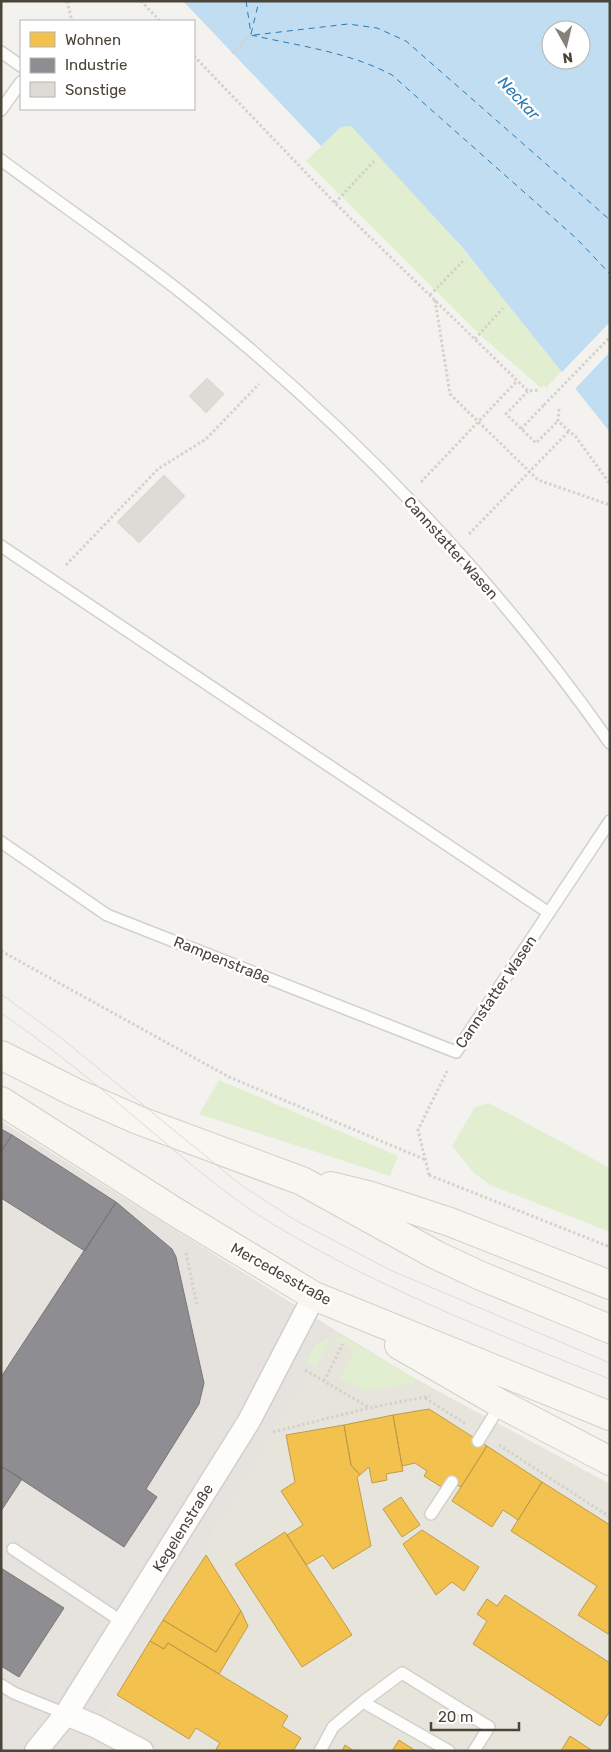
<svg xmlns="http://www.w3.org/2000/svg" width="611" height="1752" font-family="Rubik,sans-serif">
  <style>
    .residential { fill: #e7e4dc }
    .industrial { fill: #e6e2de }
    .green { fill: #e1eecf }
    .parking { fill: #e6e3df }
    .water { fill: #c0ddf1; fill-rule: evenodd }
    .pier { fill: #f4f2ee }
    .homes { fill: #f2c14e; stroke: #c09c48 }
    .industry { fill: #8d8d92; stroke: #797777 }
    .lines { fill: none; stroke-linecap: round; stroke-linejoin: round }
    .ferry { stroke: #2e7ab2; stroke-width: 1; stroke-dasharray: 6 5; stroke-linecap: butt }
    .building { fill: #dedbd6; stroke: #dcd9d4 }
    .lane-casing { stroke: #d2d0cb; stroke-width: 14 }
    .street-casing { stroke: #d2d0cb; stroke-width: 25 }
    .secondary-casing { stroke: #d3cfc5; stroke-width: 30 }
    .path { stroke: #d3d2cc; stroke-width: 3; stroke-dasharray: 2.5 2.5; stroke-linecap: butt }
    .lane { stroke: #fdfdfc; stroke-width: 11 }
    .street { stroke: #fdfdfc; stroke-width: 22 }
    .secondary { stroke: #f7f6f1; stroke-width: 28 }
    .tram { stroke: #dbdbda; stroke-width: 1 }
    .path-bridge { stroke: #d3d2cc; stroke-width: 3; stroke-dasharray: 2.5 2.5; stroke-linecap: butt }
    .labels { text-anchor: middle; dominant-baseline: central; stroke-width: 5; stroke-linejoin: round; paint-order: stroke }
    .street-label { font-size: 15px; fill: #4b4439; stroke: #fff }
    .water-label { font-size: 16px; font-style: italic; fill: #2e7ab2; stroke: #fff }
  </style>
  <rect width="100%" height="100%" fill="#f4f2ee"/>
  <!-- residential -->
  <path class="residential" d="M335,1330L416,1379L610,1484V1751H87L116,1695Z"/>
  <!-- industrial -->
  <path class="industrial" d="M1,1121L335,1330L116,1695L87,1751H23L1,1738Z"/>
  <!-- green -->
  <path class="green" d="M347,125L351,126C427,203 495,286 562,371L546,388L544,385L541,388L479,334L306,161L341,127Z
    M219,1080L398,1156L390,1176L199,1114Z
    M489,1103L610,1168V1232L490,1185L474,1173L452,1146L475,1107Z
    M329,1337L345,1338L416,1379L413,1383L366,1391L340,1378L355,1350L331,1337L316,1366L306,1362L316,1344Z"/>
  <!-- parking -->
  <path class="parking" d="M214,1409L234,1423L156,1542L135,1530Z
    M74,1628L92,1639L57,1693L39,1682Z
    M1,1738L21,1749L1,1751Z"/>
  <!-- water -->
  <path class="water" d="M183,1H610V432L462,247L351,126L341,127L321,146ZM551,30H581V60H551Z"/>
  <!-- pier -->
  <path class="pier" d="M610,322V352L574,390L561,373Z"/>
  <!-- homes -->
  <path class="homes" d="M429,1409L487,1446L461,1487L448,1480L443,1488L424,1476L427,1471L415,1463L402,1466L393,1415Z
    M393,1415L403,1471L386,1474L387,1480L372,1483L369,1467L360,1475L351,1465L344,1425Z
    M344,1425L351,1465L360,1475L357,1477L371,1546L333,1569L323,1555L306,1565L287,1535L303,1525L281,1491L295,1482L286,1435Z
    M487,1446L542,1482L518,1520L503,1510L492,1527L452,1501Z
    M542,1482L610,1525V1631L608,1634L578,1615L597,1586L511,1531Z
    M401,1497L420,1525L402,1537L383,1509Z
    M422,1530L479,1567L464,1591L452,1582L436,1595L403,1544Z
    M285,1532L352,1635L302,1667L235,1564Z
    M206,1555L241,1611L216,1652L163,1620Z
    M505,1595L610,1663V1711L600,1726L473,1644L487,1621L477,1614L487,1599L497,1606Z
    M241,1611L248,1626L219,1674L168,1643L164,1649L150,1641L163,1620L216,1652Z
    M150,1641L164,1649L168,1643L288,1716L282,1726L301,1738L293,1751H219L216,1749L220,1743L196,1728L189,1739L117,1695Z
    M570,1736L593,1751H561Z
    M399,1740L416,1751H392Z
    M345,1745L354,1751H342Z"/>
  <!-- industry -->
  <path class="industry" d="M1,1129L12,1135L1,1152Z
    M12,1135L116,1202L85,1251L1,1198V1152Z
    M116,1202L172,1249L176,1257L204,1383L199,1404L146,1489L157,1497L124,1547L1,1466V1377Z
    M1,1466L22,1479L1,1511Z
    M1,1568L64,1608L19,1677L1,1666Z"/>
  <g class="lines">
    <!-- ferry -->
    <path class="ferry" d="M246,1L251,34
      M251,34L259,1
      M251,35C299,46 349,52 392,75L577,239L610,274
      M254,35L348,24L377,28L406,41L610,220"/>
  </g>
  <!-- building -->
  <path class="building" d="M207,378L224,394L206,413L189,396Z
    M164,475L185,496L139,543L117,522Z"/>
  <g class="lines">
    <defs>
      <path id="lane" d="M1,52L21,66
        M1,110L21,82
        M1,160C68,210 139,257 203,310C357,435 496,581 610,743
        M1,546L549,913
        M1,842L107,915L456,1052L610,821
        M478,1441L501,1404
        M431,1514L452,1482
        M13,1549L124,1623
        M1,1685L14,1693L66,1714
        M363,1702L449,1751
        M320,1751L333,1727L363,1702L402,1673L489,1727L474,1751"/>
      <path id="street" d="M66,1714L95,1726L142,1751
        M36,1751L66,1714L249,1421L314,1296"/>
      <path id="secondary" d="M1,1055L74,1092L138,1120L302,1181L436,1255L481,1276L610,1329
        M1,1101L177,1213L314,1296L610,1416
        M331,1186L368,1195L450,1222L610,1285
        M399,1345L501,1404L610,1461"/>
    </defs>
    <!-- lane casing -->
    <use href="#lane" class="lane-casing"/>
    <!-- street casing -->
    <use href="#street" class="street-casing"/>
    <!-- secondary casing -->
    <use href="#secondary" class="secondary-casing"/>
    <!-- path -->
    <path class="path" d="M67,1L72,21
      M141,1L160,21
      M232,53L251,35
      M194,56L335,203L528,391L539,390
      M335,203L374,161
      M430,295L464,260
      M435,300L450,394L538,480L610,505
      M475,339L503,308
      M528,391L506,414L536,443L558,421
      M559,409L558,421L576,437L610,484
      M521,429L544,405
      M421,482L517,381
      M469,534L569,431
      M66,565L158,469L206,439L259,384
      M1,951L229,1077L426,1160
      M429,1175L610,1247
      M429,1175L418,1130L447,1071
      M186,1253L197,1305
      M305,1370L368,1407
      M324,1381L343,1344
      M425,1398L466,1424
      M273,1432L369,1408L430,1396
      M499,1445L610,1517"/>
    <!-- lane -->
    <use href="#lane" class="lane"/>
    <!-- street -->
    <use href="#street" class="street"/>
    <!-- secondary -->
    <use href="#secondary" class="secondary"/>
    <!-- tram -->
    <path class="tram" d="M1,994L60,1037L241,1185L295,1220L390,1270L610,1363
      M1,1013C49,1046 94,1082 138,1120C179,1154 218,1189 263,1218C371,1285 492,1332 610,1379"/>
    <!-- path-bridge -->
    <path class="path-bridge" d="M544,405L610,337"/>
  </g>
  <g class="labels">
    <!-- street labels -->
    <g class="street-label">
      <text transform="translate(451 548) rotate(48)">Cannstatter Wasen</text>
      <text transform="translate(222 960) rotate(22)">Rampenstraße</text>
      <text transform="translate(496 992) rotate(-56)">Cannstatter Wasen</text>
      <text transform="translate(281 1274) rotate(29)">Mercedesstraße</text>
      <text transform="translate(183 1528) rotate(-58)">Kegelenstraße</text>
    </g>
    <!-- water labels -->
    <g class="water-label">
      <text transform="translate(519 98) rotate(47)">Neckar</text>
    </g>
  </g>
  <!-- border -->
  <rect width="611" height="1752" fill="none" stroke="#4b4439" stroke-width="5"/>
  <!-- legend -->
  <rect x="20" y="20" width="175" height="90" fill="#ffffff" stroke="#b7b4b0"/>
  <rect x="30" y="32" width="25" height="15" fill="#f2c14e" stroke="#b7b4b0"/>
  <text x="65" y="45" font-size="15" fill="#4b4439">Wohnen</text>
  <rect x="30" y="58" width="25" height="15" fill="#8d8d92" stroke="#b7b4b0"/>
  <text x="65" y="70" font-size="15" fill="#4b4439">Industrie</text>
  <rect x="30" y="82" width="25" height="15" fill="#dedbd6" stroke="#b7b4b0"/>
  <text x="65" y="95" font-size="15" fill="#4b4439">Sonstige</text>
  <!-- north arrow -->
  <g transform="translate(566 45) rotate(172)"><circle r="24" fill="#ffffff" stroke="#b7b4b0"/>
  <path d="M0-4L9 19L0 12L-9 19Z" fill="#868178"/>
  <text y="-8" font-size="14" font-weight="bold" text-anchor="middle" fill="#4b4439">N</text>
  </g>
  <!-- scale -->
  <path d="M431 1722v8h88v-8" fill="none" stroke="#4b4439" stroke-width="2.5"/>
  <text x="438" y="1722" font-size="15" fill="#4b4439" stroke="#ffffff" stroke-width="4" paint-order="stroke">20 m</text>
</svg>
